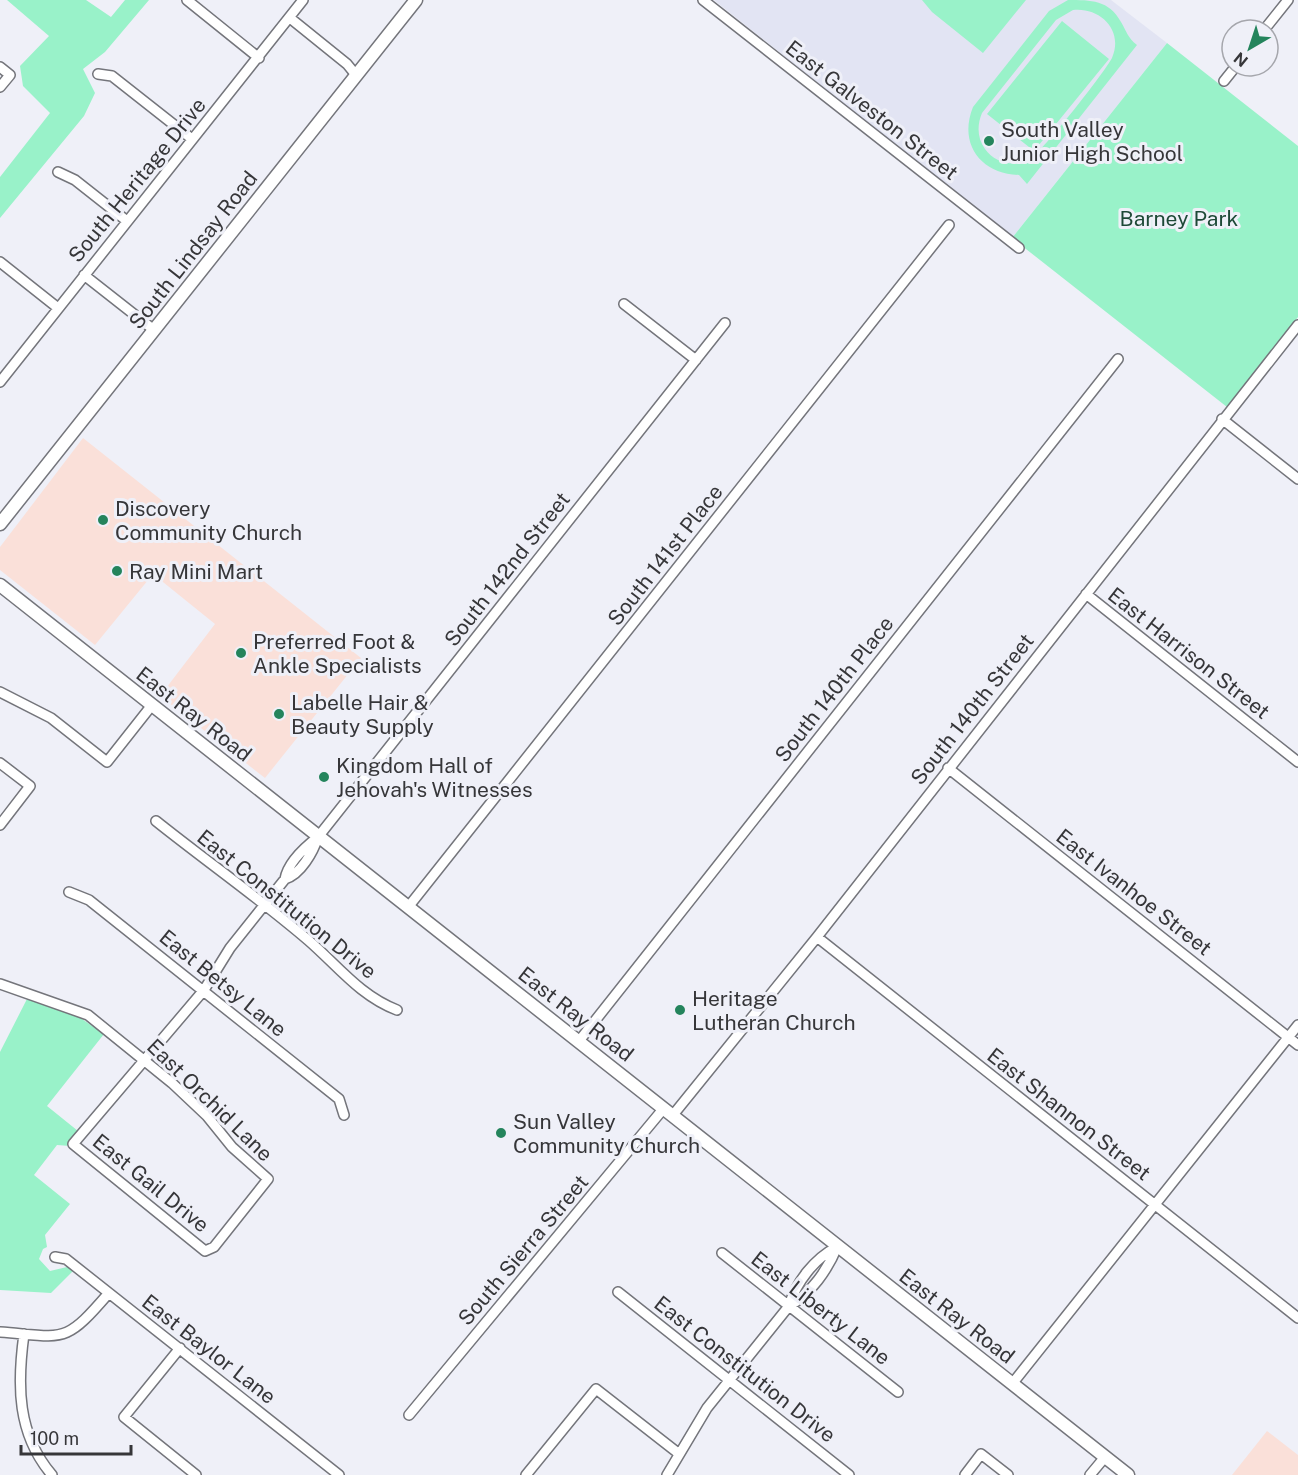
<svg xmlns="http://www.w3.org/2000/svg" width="1298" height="1475" font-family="'Public Sans',sans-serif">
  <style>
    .commercial { fill: #fae0d9 }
    .built { fill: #e2e4f3 }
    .green { fill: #99f2c9; fill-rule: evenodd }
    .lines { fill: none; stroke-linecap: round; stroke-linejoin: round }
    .minor-casing { stroke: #74757b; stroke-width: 12 }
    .major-casing { stroke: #74757b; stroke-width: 15 }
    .minor { stroke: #fff; stroke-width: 9 }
    .major { stroke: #fff; stroke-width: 12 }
    .poi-dot { fill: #24845c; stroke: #eff0f8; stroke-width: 2 }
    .labels { text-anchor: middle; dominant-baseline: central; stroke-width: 6; stroke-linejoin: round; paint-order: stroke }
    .street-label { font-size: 21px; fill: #363639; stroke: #eff0f8 }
    .poi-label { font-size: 21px; fill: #363639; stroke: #eff0f8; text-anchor: start }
    .park-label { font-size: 21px; fill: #1e4937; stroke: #eff0f8 }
  </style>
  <rect width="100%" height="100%" fill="#eff0f8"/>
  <!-- commercial -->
  <path class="commercial" d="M83,438L361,658L265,778L160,696L215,624L153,574L95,645L0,570V547Z
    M1267,1431L1298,1455V1475H1232Z"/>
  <!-- built -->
  <path class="built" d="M714,0H1111L1167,43L1012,238Z"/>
  <!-- green -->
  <path class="green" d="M7,0H86L111,17L125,0H149L105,52L83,69L95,93L84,116L0,218V177L50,113L23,86L20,66L49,36Z
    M922,0H1026L983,53L932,12Z
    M1068,0C1091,0 1109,0 1121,22C1127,32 1127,37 1137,45L1027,184L1019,175C981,174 958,144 973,107L1049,11ZM1073,10C1100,7 1124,30 1112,58C1104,73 1043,151 1030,159C1015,168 995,163 985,149C977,138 977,125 982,113L1056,20Z
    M1062,21L1109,59L1034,151L987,114Z
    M1167,43L1298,146V317L1227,407L1012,238Z
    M27,999L79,1017L104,1034L47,1106L78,1131L70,1146L57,1145L34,1175L70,1204L45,1235L47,1247L43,1249L39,1259L50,1271L67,1267L74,1270L51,1293L0,1290V1052Z"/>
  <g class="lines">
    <defs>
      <path id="minor" d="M187,0L259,58
        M703,0L1019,248
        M290,18L347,64L356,75
        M1264,30L1288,0
        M0,67L10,75L0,87
        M98,74L112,76L192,139
        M1224,81L1236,66
        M58,172L75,180L127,221
        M0,262L58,308
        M84,275L154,330
        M624,304L696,360
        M0,382L303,0
        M1222,419L1298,479
        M1086,594L1298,762
        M0,692L51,718L107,762L152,705
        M0,763L30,786L0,825
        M948,768L1298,1045
        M156,821C206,861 259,898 308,940C337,965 360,996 397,1010
        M285,879C288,862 305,847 318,837L725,323
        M69,892L89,900L339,1099L344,1115
        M409,906L949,225
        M817,937L1298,1318
        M0,984L88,1015L172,1083L207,1116L232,1147L268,1179L214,1247L205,1251L73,1144L204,990L230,948L285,879C301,874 313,852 318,837
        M579,1041L1118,359
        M673,1115L817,937L1298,325
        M722,1253L898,1392
        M55,1257L66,1259L339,1475
        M618,1292L849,1475
        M789,1306C796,1282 815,1258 837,1247
        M0,1332C65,1337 64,1345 108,1294
        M24,1334C17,1385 17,1434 52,1475
        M180,1348L124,1417L196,1475
        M1012,1384L1298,1025
        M409,1415L664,1108
        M526,1475L596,1389L678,1453
        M667,1475L707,1408L789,1306C811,1294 828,1269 837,1247
        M965,1475L981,1454L1008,1475
        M1090,1475L1105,1457"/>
      <path id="major" d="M0,524L416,0
        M0,585L1128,1475"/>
    </defs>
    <!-- minor casing -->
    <use href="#minor" class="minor-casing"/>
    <!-- major casing -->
    <use href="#major" class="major-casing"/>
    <!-- minor -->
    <use href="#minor" class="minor"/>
    <!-- major -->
    <use href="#major" class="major"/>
  </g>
  <!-- markers -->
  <g class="poi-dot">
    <circle cx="989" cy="141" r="6"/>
    <circle cx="103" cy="520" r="6"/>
    <circle cx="117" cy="571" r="6"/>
    <circle cx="241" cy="653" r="6"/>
    <circle cx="279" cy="714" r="6"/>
    <circle cx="324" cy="777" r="6"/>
    <circle cx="680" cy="1010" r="6"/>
    <circle cx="501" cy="1133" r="6"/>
  </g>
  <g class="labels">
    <!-- street labels -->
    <g class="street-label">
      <text transform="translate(872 110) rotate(38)">East Galveston Street</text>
      <text transform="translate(137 180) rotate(-51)">South Heritage Drive</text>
      <text transform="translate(193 250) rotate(-52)">South Lindsay Road</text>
      <text transform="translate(665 555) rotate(-52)">South 141st Place</text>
      <text transform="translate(507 569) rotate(-52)">South 142nd Street</text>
      <text transform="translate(1189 653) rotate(38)">East Harrison Street</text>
      <text transform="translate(834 689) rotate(-52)">South 140th Place</text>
      <text transform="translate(972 709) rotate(-52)">South 140th Street</text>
      <text transform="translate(194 714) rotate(38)">East Ray Road</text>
      <text transform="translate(1134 892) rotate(38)">East Ivanhoe Street</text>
      <text transform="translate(287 904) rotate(39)">East Constitution Drive</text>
      <text transform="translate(223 983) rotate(39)">East Betsy Lane</text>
      <text transform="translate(576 1014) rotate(38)">East Ray Road</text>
      <text transform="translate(210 1100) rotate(44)">East Orchid Lane</text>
      <text transform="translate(1069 1114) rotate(38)">East Shannon Street</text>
      <text transform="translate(151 1183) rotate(39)">East Gail Drive</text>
      <text transform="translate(523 1250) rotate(-50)">South Sierra Street</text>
      <text transform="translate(821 1308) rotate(38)">East Liberty Lane</text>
      <text transform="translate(957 1316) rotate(38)">East Ray Road</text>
      <text transform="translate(209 1349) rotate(38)">East Baylor Lane</text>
      <text transform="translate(745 1369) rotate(38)">East Constitution Drive</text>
    </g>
    <!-- poi labels -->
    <g class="poi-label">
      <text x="1001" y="129">South Valley<tspan x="1001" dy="24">Junior High School</tspan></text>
      <text x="115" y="508">Discovery<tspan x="115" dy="24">Community Church</tspan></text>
      <text x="129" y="571">Ray Mini Mart</text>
      <text x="253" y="641">Preferred Foot &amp;<tspan x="253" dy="24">Ankle Specialists</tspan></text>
      <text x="291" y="702">Labelle Hair &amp;<tspan x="291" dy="24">Beauty Supply</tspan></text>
      <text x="336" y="765">Kingdom Hall of<tspan x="336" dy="24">Jehovah's Witnesses</tspan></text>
      <text x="692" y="998">Heritage<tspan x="692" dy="24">Lutheran Church</tspan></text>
      <text x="513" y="1121">Sun Valley<tspan x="513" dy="24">Community Church</tspan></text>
    </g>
    <!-- park labels -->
    <g class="park-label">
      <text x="1179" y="218">Barney Park</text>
    </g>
  </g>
  <!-- north arrow -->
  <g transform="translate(1250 48) rotate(219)"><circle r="28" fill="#eff0f8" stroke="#a5a6ac" stroke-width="1.5"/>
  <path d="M0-4.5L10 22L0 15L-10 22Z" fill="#24845c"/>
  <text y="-9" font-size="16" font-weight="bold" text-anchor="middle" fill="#363639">N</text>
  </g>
  <!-- scale -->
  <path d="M21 1445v9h110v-9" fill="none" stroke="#363639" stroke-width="3"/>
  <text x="30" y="1445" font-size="18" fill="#363639" stroke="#eff0f8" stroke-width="4.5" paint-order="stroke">100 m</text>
</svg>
